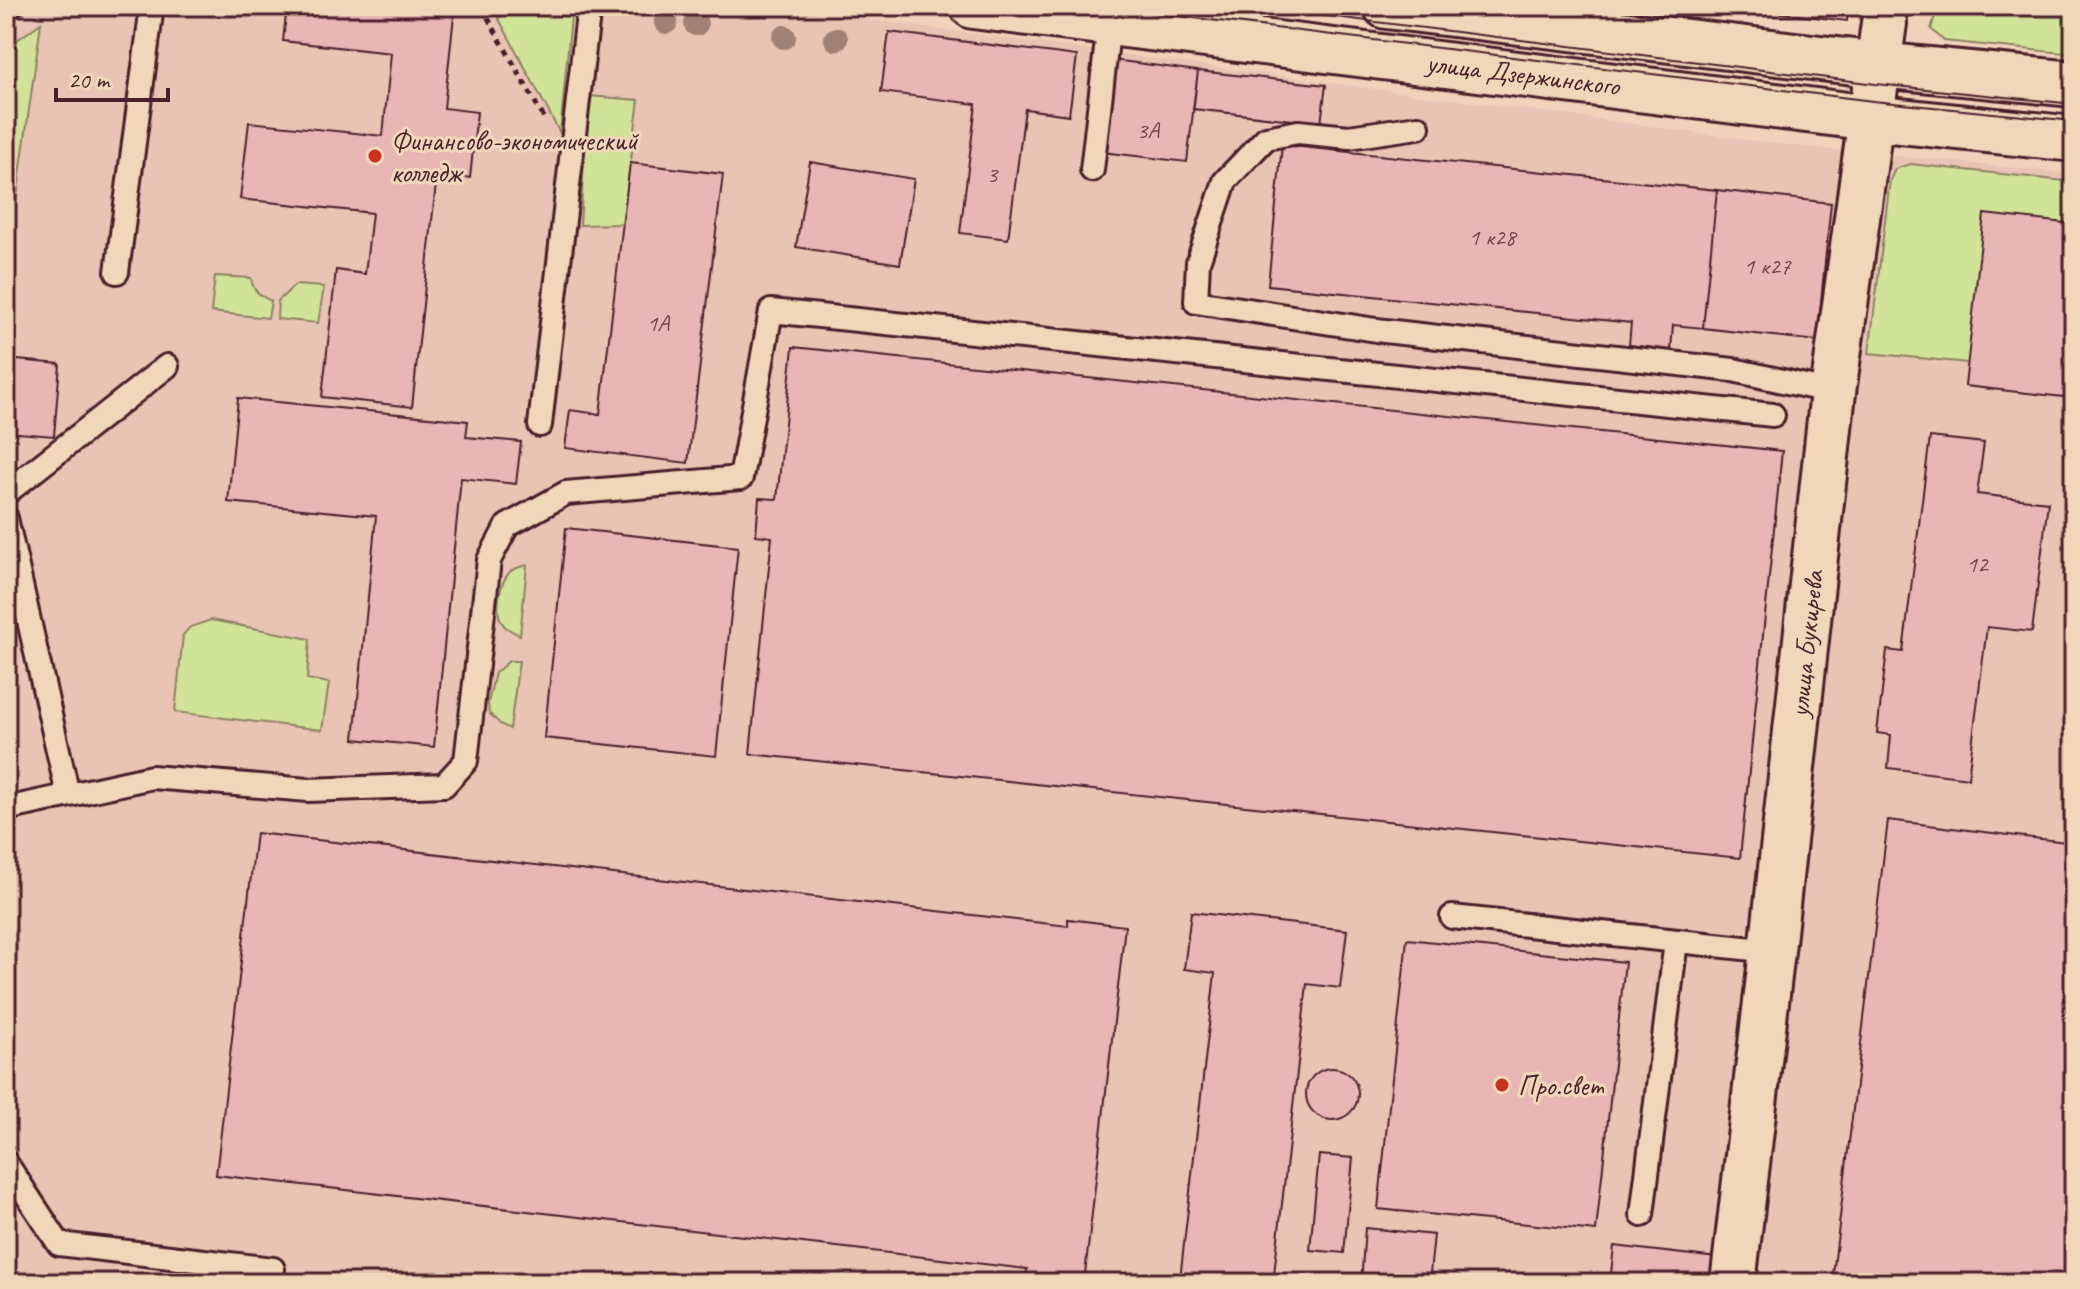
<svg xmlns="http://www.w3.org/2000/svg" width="2080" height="1289" font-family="Caveat,sans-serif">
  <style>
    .built { fill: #e9c3b4 }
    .green { fill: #d1e398; stroke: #8e8162; stroke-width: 2 }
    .building { fill: #e8b7b5; stroke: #4a1f2b; stroke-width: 2 }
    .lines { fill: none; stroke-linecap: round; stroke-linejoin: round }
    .lane-casing { stroke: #4a1f2b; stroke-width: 28 }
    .street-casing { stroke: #4a1f2b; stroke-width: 50 }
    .secondary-casing { stroke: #4a1f2b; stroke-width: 50 }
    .path { stroke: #4a1f2b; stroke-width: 5; stroke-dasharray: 6 6; stroke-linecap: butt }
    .lane { stroke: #f1d7b9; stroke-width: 22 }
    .street { stroke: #f1d7b9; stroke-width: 44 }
    .secondary { stroke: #f1d7b9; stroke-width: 44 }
    .tram { stroke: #4a1f2b; stroke-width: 2 }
    .tree { fill: #a18075 }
    .poi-dot { fill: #c8321e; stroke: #f1d7b9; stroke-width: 3 }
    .labels { text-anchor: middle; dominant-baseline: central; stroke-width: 6; stroke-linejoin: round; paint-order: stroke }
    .number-label { font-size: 24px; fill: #72454e }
    .street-label { font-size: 28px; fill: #4a1f2b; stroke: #f1d7b9 }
    .poi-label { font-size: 28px; fill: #4a1f2b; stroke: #f1d7b9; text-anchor: start }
  </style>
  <rect width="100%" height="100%" fill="#f3d2bc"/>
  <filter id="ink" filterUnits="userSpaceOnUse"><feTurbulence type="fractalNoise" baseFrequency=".0125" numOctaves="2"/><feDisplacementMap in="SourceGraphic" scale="16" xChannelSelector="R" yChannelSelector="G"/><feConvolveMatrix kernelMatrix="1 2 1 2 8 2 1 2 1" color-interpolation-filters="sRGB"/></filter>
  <g filter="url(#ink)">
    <!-- built -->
    <path class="built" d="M6,6H768L1786,145L2074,174V1283H6Z"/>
    <!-- green -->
    <path class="green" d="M501,6H572L560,133L499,19Z
      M1938,6H2074V54L1944,41L1931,29Z
      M41,23L6,276V48Z
      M588,96L639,100L622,224L580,225Z
      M1910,164L2074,182V224L1968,363L1869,353L1890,180L1895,169Z
      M215,276L251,278C252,290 260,296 271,301L268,318L211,312Z
      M295,285L324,287L318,323L277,319L278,301Z
      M527,565L520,635C514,632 507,630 503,624C494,612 499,585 509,573C513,568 521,567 527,565Z
      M211,620L310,639L307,679L329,683L322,730L175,712L183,635L190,627Z
      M509,661H519L510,729L500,724L489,713L488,703L495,673Z"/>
    <!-- building -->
    <path class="building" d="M6,6H32L6,24Z
      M287,6H455L444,108L477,112L470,178L437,174L412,407L322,397L336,270L365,274L372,213L240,199L249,122L383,136L391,53L283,41Z
      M1781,6H1849L1847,21L1781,13Z
      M889,32L1077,56L1069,115L1025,109L1008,239L960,233L976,104L881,92Z
      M1113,60L1198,71L1187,162L1102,152Z
      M1198,71L1326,85L1321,123L1193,109Z
      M1282,145L1717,190L1703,328L1673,325L1671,350L1629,345L1631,323L1268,285Z
      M810,162L914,179L900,264L796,247Z
      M630,163L723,174L688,463L565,448L570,410L600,414Z
      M1717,190L1831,203L1817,341L1703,328Z
      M1984,214L2074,224V457L2065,456L2072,398L1965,386Z
      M793,347L1782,451L1740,858L750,754L772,537L756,535L759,498L777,499Z
      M6,359L60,364L54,436L6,432Z
      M238,398L468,421L466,437L521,442L516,484L461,478L434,747L354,739L376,516L228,502Z
      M1930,437L1984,443L1977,494L2048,502L2032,632L1987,627L1968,778L1888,768L1891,735L1877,733L1887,650L1903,652Z
      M566,528L738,547L716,756L544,738Z
      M1888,820L2074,843V1283H1832Z
      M256,833L1068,926V919L1125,926L1084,1283H1050L1026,1280L1027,1269L216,1175Z
      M1191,912L1347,930L1340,988L1307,984L1273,1283H1212L1180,1279L1215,973L1184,969Z
      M1407,939L1625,962L1596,1231L1378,1209Z
      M1306 1094a26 26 0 1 1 52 0a26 26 0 1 1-52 0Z
      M1319,1155L1353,1158L1344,1253L1310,1250Z
      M1365,1228L1434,1235L1429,1283H1361Z
      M1614,1246L1717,1258L1714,1283H1610Z"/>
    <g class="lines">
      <defs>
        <path id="lane" d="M1418,127L1349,137L1298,132L1266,138L1225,181L1198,262L1196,302L1376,330L1733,370L1833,392
          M1092,170L1109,23
          M117,272L152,6
          M540,425L589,6
          M6,493L167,366
          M6,518L68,795
          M6,809L152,777L308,790L444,785L466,761L489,560L507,526L566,493L741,478L771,311L1773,415
          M1452,917L1772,951
          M6,1163L59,1244L273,1269
          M1642,1215L1676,941"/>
        <path id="street" d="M1733,1283L1772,951L1833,392L1884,23"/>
        <path id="secondary" d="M973,6L1871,118L2074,139
          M1386,6L1879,65L2074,84"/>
      </defs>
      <!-- lane casing -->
      <use href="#lane" class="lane-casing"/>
      <!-- street casing -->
      <use href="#street" class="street-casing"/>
      <!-- secondary casing -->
      <use href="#secondary" class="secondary-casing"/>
      <!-- path -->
      <path class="path" d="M490,6L488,18L544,118"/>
      <!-- lane -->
      <use href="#lane" class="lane"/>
      <!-- street -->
      <use href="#street" class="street"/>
      <!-- secondary -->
      <use href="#secondary" class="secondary"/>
      <!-- tram -->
      <path class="tram" d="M1096,6L1873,101L2074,121
        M1246,6L1876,84L2074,104"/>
    </g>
    <!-- trees -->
    <g class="tree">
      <circle cx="666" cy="22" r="12"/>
      <circle cx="696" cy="24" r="12"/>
      <circle cx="784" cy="37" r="12"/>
      <circle cx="836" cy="39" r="12"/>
    </g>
  </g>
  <!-- markers -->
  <g class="poi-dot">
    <circle cx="375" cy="156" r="8"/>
    <circle cx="1502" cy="1085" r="8"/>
  </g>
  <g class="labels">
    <!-- number labels -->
    <g class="number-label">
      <text x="1148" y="130">3А</text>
      <text x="992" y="174">3</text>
      <text x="1492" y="237">1 к28</text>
      <text x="1767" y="266">1 к27</text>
      <text x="658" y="323">1А</text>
      <text x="1977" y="564">12</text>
    </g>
    <!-- street labels -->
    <g class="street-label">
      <text transform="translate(1523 74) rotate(7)">улица Дзержинского</text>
      <text transform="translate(1806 644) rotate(-84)">улица Букирева</text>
    </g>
    <!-- poi labels -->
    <g class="poi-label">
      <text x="391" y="140">Финансово-экономический<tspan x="391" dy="32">колледж</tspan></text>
      <text x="1518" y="1085">Про.свет</text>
    </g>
  </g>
  <!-- margin -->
  <rect width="2080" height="1289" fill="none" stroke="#f1d7b9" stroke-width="32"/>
  <rect x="16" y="16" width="2048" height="1257" fill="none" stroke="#4a1f2b" stroke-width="3" filter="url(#ink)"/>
  <!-- scale -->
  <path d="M56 88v12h112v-12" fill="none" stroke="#4a1f2b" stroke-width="4"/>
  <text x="68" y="88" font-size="24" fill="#4a1f2b" stroke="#f1d7b9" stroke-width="6" paint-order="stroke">20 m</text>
</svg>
